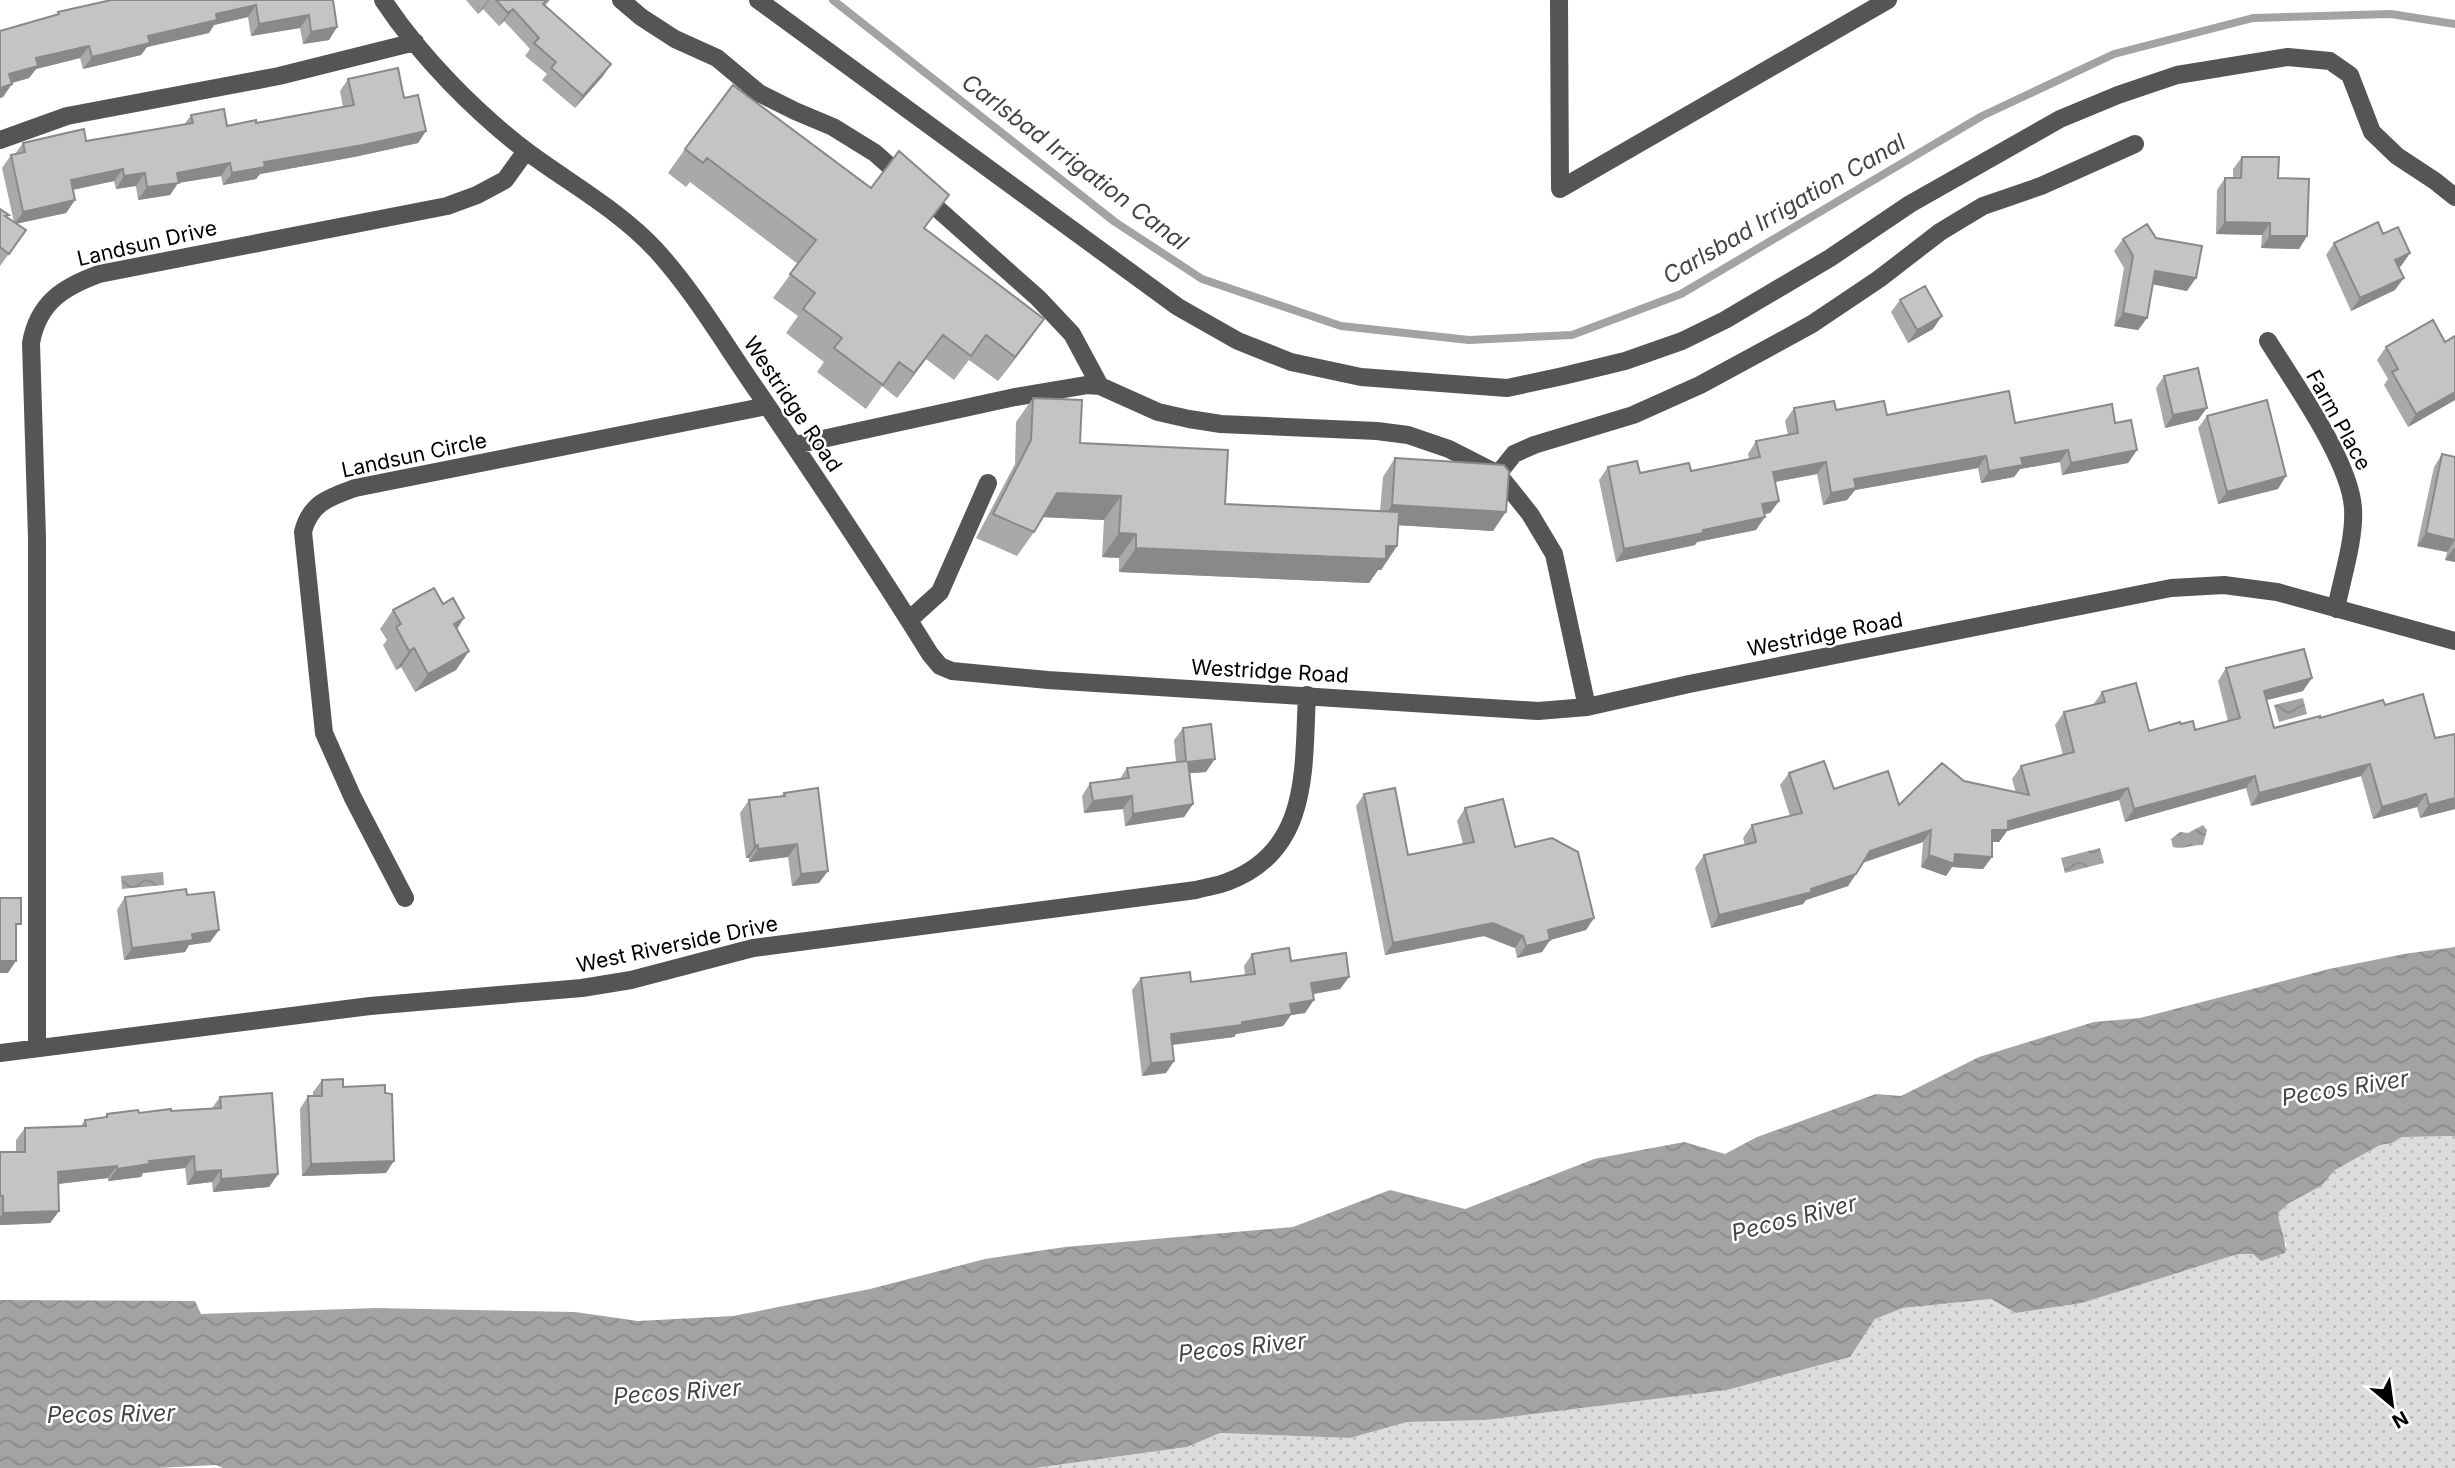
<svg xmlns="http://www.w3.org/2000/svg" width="2455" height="1468" font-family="Inter,sans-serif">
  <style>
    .grass { fill: url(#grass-dots) }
    .water { fill: url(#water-waves) }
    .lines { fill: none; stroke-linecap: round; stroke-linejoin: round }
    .stream { stroke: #a3a3a3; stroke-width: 8 }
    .minor { stroke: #555; stroke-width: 18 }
    .wall { fill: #a9a9a9 }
    .shaded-wall { fill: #898989 }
    .building { fill: #c4c4c4; stroke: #898989; stroke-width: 2 }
    .labels { text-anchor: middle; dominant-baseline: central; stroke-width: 5; stroke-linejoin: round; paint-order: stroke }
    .street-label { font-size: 21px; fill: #000; stroke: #fff }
    .water-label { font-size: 23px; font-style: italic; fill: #444; stroke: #fff }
  </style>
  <defs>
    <pattern id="grass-dots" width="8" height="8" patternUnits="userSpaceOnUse" patternTransform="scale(1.75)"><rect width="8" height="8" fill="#dcdcdc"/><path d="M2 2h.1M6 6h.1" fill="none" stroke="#bbb" stroke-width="1.8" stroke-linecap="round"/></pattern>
    <pattern id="water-waves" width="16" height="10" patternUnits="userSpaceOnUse" patternTransform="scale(1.75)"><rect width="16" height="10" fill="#a3a3a3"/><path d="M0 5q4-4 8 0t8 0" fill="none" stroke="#8b8b8b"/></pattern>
  </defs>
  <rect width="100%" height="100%" fill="#fff"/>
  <!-- grass -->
  <path class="grass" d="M2455,1136V1468H1035L1187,1447L1220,1433L1350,1438L1407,1422L1486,1420L1727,1390L1850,1357L1875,1319L1903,1308L1991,1299L2016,1313L2082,1303L2238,1254H2253L2287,1246L2279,1228L2278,1213L2289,1203L2321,1186L2335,1170L2380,1145L2392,1143L2402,1137Z"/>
  <!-- water -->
  <path class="water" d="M2303,698L2307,714L2279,722L2274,705Z
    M2203,825L2207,830L2203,845C2191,844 2184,850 2173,847L2171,839L2180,832L2188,833Z
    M2100,848L2104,863L2065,873L2061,858Z
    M163,872L164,885L122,889L121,876Z
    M2455,947V1136L2402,1137L2392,1143L2380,1145L2335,1170L2321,1186L2289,1203L2278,1213C2279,1227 2287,1240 2285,1253L2261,1261L2253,1254H2238L2082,1303L2016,1313L1991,1299L1903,1308L1875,1319L1850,1357L1727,1390L1486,1420L1407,1422L1350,1438L1220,1433L1187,1447L1035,1468H223L216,1465L158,1468H0V1300L195,1301L201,1314L375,1308L575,1312L638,1321L733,1316L870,1289L985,1259L1065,1247L1293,1227L1390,1190L1465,1209L1594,1159L1684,1142L1725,1154L1757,1137L1876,1094L1901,1096L1979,1057L2094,1022L2140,1018L2329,969L2404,954Z"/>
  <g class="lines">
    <!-- stream -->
    <path class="stream" d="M833,0L1115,222L1202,279L1341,326L1469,340L1572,335L1681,294L1982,116L2114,54L2253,18L2391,14L2455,24"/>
    <!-- minor -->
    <path class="minor" d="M383,0C420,56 476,113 529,153C571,184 620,211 656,250C695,293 725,345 758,392C817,479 875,565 930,654L940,666L952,671L1048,680L1538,711L1587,707L1689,684L2171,588L2224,585L2277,592L2455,641
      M621,0L641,17L675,39L717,58L759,93L795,111L833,127L875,153L1038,298L1072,334L1100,386
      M758,0L1178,307L1238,341L1291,362L1361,377L1507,388L1563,376L1625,361L1682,341L1725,320L1830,258L1910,204L2060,119L2118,95L2177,75L2288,57L2330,61L2350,75L2372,132L2397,156L2435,181L2455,197
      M1559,0L1560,189L1888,0
      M0,140L67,116L279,76L415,42
      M2268,341C2294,383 2350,461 2353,508C2355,539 2342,578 2336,609
      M795,445L1015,397L1087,385L1100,386L1158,412L1189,419L1221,424L1377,431L1408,435L1449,449L1498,474L1530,514L1554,554L1587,707
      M1498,474L1514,454L1534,445L1633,415L1700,385L1772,346L1812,324L1879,279L1940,232L1983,206L2041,186L2135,144
      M909,620L940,592L988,483
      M405,898L353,798L324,733L303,532C310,503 330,497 355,488L767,406
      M37,1048V538L31,343C38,303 63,287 99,274L447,206L477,195L505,180L526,151
      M0,1053L370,1006L582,988L631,980L753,948L1196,890C1206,887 1217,886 1227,882C1311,851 1303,768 1307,695"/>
  </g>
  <!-- wall -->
  <path class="wall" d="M333,0L337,27L329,40L303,44L300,28L251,36L248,17L214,25L209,33L147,47L141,55L83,69L80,58L36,69L29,78L12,83L3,97L0,98V31L56,15L58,12Z
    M466,0H550L545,6L603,76L575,108L542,80L547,74L525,56L530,49L504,21L499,26L483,9L478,14Z
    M348,79L404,98L426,131L418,143L354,157L260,174L256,179L223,185L221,176L178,183L170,195L138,200L136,186L116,189L114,181L73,190L75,200L66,213L16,224L26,230L0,266V209L9,215L7,217L14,222L2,168L11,155L15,154L23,143L86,141L184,125L191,115L227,126L256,123L343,107L340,91Z
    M685,149L925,229L1027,343L998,381L969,360L954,380L926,359L897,398L882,386L866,409L817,372L824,362L786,333L798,316L773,298L798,264L690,182L686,187L668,173Z
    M2242,157L2278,178L2307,236L2299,249L2261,248L2262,235L2216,234L2217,190L2225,178H2233V169Z
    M2383,234L2410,253L2401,266L2399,267L2395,290L2351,311L2326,255L2334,243Z
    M2123,239L2187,291L2153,284L2147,318L2138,330L2114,326L2124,268L2114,251Z
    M1900,300L1933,329L1908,343L1891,312Z
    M2455,336V400L2408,427L2384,385L2388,379L2377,360L2386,347L2445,342Z
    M2164,376L2198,420L2165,428L2156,388Z
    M1033,398L1080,443L1225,504L1380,511L1383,477L1395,458L1493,531L1398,525L1397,546L1381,570H1378L1369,583L1119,572V558L1102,557L1104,520L1043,517L1034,532L1017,556L976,538L1015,464L1016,422Z
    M1794,408L1836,410L1887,415L2015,423H2115L2137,450L2128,463L2062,475L2060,462L2020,469L2014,477L1981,483L1978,468L1855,490L1847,500L1823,505L1817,474L1775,482L1779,501L1770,513L1764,514L1756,530L1697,542L1695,545L1616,562L1599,480L1608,467L1640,473L1691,471L1749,460L1748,454L1756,441L1788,435L1785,421Z
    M2207,416L2278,489L2218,504L2198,428Z
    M2442,454L2455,457V562L2445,560L2447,552L2417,546L2434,467Z
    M393,610L457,629L469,651L456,670L415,692L401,667L396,670L383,645L387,640L380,629Z
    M2226,668L2303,691L2266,700L2274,728L2385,705L2455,809L2420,818L2417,807L2373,819L2361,776L2251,806L2246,788L2125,822L2119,800L2007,831L1999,842H1992V857L1983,869L1952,867L1946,876L1921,867L1923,842L1863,863L1848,886L1806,900L1803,904L1711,928L1695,868L1704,855L1745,845L1743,838L1752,825L1790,816L1780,785L1789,773L1834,789L1899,805L1964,781L2016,793L2012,779L2021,766L2063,755L2055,725L2064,712L2093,705L2102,692L2149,731L2181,724L2195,730L2228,721L2218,681Z
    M1183,728L1206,772L1190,773L1193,804L1184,817L1125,826L1123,809L1084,813L1082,796L1090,783L1119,780L1127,768L1176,762L1174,740Z
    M784,793L819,883L792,886L788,857L749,862V858H746L740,813L749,800L782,796Z
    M1364,794L1408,855L1463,844L1457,821L1465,808L1515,847L1594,918L1586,930L1550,940L1542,952L1517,958L1515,948L1484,936L1385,955L1356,806Z
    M187,895L219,930L210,942L189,945L185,952L124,960L117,910L125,897Z
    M1252,954L1291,961L1349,977L1340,989L1313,994L1305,1013L1291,1015L1283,1026L1236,1034L1234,1037L1173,1045L1174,1061L1166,1073L1142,1076L1132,990L1141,978L1191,982L1245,975L1244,966Z
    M322,1080L343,1087L385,1093L386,1173L302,1176L300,1109L308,1096H313V1092Z
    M220,1097L278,1174L269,1187L213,1192L212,1182L187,1185L185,1168L143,1173L141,1177L108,1181V1178L58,1184L59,1211L50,1223L0,1225V1152H16V1140L25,1128L80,1127L85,1120L104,1118L107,1114L171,1111L212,1108Z"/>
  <!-- shaded-wall -->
  <path class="shaded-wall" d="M488,0H489L483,9L478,14Z
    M256,5L248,17L214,25L209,33L147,47L141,55L83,69L92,57L148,36L216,14Z
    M513,9L504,21L499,26L508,13Z
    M309,15L300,28L251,36L259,24Z
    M337,27L329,40L303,44L311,32Z
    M89,46L80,58L36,69L29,78L0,86L9,74L36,58Z
    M611,64L603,76L575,108L583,96Z
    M12,84L3,97L0,98V88Z
    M426,131L418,143L354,157L260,174L256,179L223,185L232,173L264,162Z
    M230,163L221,176L178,183L170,195L138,200L147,187L177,173Z
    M123,169L114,181L62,192L71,180Z
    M145,173L136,186L116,189L124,176Z
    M75,200L66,213L14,224L23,212Z
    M2225,222L2270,223L2262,235L2216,234Z
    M2270,236H2307L2299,249L2261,248Z
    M2410,253L2401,266L2387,273L2395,260Z
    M2155,271L2196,278L2187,291L2146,283Z
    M2404,278L2395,290L2351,311L2360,298Z
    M2123,313L2147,318L2138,330L2114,326Z
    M1942,316L1933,329L1908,343L1917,330Z
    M1044,319L1027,343L998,381L1015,357Z
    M943,335L926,359L897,398L914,373Z
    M2455,392V400L2408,427L2416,414Z
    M2207,408L2198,420L2165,428L2173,415Z
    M2068,450L2060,462L2020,469L2014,477L1981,483L1989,471L2021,458Z
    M2137,450L2128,463L2062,475L2071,463Z
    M1986,456L1978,468L1855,490L1847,500L1823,505L1831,493L1854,479Z
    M1826,462L1817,474L1764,484L1773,472Z
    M2286,476L2278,489L2218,504L2227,492Z
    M1057,493L1121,496L1104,520L1040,517Z
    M1779,501L1770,513L1754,516L1762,504Z
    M1392,505L1506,512L1493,531L1379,524Z
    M1765,517L1756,530L1697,542L1695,545L1616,562L1624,549L1703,530Z
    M1119,533L1136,534L1119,558L1102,557Z
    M2426,533L2455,540L2447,552L2417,546Z
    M1386,546H1397L1381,570H1378L1369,583L1119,572L1136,548Z
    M2454,548H2455V562L2445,560Z
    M464,618L452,637L454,624Z
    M414,648L401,667L396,670L409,651Z
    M469,651L456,670L415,692L428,674Z
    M2312,678L2303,691L2255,703L2264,691Z
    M1215,759L1206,772L1180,774L1188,762Z
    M2370,764L2361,776L2251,806L2259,793Z
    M2255,776L2246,788L2125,822L2134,809Z
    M2128,788L2119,800L2007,831L1999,842H1983L1992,830L2008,821Z
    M2426,794L2417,807L2373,819L2382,807Z
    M1132,796L1123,809L1084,813L1093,801Z
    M2455,798V809L2420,818L2429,805Z
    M1193,804L1184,817L1125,826L1133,814Z
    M1931,830L1923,842L1861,863L1870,851Z
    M797,844L788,857L749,862L758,849Z
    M758,845L749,858H746L755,846Z
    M1955,854L1992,857L1983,869L1952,867L1946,876L1921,867L1929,855Z
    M828,871L819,883L792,886L801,874Z
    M1856,874L1848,886L1806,900L1803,904L1711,928L1719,915L1811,889Z
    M1594,918L1586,930L1550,940L1542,952L1517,958L1526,946L1548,930Z
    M1493,923L1523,936L1515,948L1484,936L1385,955L1393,943Z
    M219,930L210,942L189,945L185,952L124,960L132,948L192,934Z
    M0,961H16L8,973H0Z
    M1349,977L1340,989L1303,996L1311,983Z
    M1314,1000L1305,1013L1291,1015L1283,1026L1236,1034L1234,1037L1162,1046L1171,1034L1242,1022L1290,1004Z
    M1174,1061L1166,1073L1142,1076L1151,1063Z
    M194,1156L185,1168L143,1173L141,1177L108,1181L117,1169L149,1161Z
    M394,1161L386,1173L302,1176L311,1164Z
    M117,1166L108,1178L49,1185L58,1172Z
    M221,1170L212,1182L187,1185L195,1172Z
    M278,1174L269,1187L213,1192L221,1179Z
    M59,1211L50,1223L0,1225V1217L3,1213Z"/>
  <!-- building -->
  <path class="building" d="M111,0H333L337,27L311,32L309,15L259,24L256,5L216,14L217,20L148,36L150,43L92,57L89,46L36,58L38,66L9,74L12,84L0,88V31L59,14L58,12Z
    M496,0H547L543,4L611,64L583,96L551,68L556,62L534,43L539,38L513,9L508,13Z
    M398,68L404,98L418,95L426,131L363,145L264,162L265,167L232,173L230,163L177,173L179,183L147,187L145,173L124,176L123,169L71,180L75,200L23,212L11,155L25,152L23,143L84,129L86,141L193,123L191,115L224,109L227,126L256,120V123L354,105L348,79Z
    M733,85L871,188L899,151L949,195L924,228L1044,319L1015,357L986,335L971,356L943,335L914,373L899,362L883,385L834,348L842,338L803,309L815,293L790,274L816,240L707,158L703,163L685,149Z
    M2242,157H2279L2278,178L2309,179L2307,236H2270V223L2225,222V178H2241Z
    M0,209L9,215L5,216L26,230L9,254L0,247Z
    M2378,222L2383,234L2398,227L2410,253L2395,260L2404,278L2360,298L2334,243Z
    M2147,224L2156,238L2202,246L2196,278L2155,271L2147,318L2123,313L2133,256L2123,239Z
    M1925,286L1942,316L1917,330L1900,300Z
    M2433,320L2445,342L2455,336V392L2416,414L2392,372L2398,369L2386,347Z
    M2198,368L2207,408L2173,415L2164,376Z
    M2009,391L2015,423L2112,404L2115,423L2131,420L2137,450L2071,463L2068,450L2021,458L2023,465L1989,471L1986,456L1854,479L1856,488L1831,493L1826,462L1773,472L1779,501L1762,504L1765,517L1703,530V533L1624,549L1608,467L1637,461L1640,473L1689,463L1691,471L1760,457L1756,441L1798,433L1794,408L1834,401L1836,410L1884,401L1887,415Z
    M1033,398L1082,400L1080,443L1228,450L1225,504L1399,512L1397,546H1386V559L1136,548V534L1119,533L1121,496L1057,493L1034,532L993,514L1031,440Z
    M2267,400L2286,476L2227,492L2207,416Z
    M2442,454L2455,457V540L2426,533Z
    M1395,458L1504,465L1509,471L1506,512L1392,505Z
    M434,588L443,604L453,598L464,618L454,624L469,651L428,674L414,648L409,651L396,627L401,624L393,610Z
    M2304,649L2312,678L2264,691L2274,728L2320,716V718L2383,700L2385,705L2423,694L2435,738L2455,734V798L2429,805L2426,794L2382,807L2370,764L2259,793L2255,776L2134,809L2128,788L2008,821V830H1992V857L1955,854L1954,864L1929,855L1931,830L1870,851L1856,874L1811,889L1812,892L1719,915L1704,855L1756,842L1752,825L1802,813L1789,773L1824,761L1834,789L1888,771L1899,805L1942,763L1964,781L2029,795L2021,766L2074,752L2064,712L2105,702L2102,692L2136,683L2149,731L2180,722L2181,724L2193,721L2195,730L2240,718L2226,668Z
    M1211,724L1215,759L1188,762L1193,804L1133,814L1132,796L1093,801L1090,783L1129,778L1127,768L1186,761L1183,728Z
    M818,788L828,871L801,874L797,844L758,849V845L755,846L749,800L785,796L784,793Z
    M1395,788L1408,855L1474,842L1465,808L1503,799L1515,847L1552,838L1578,852L1594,918L1548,930L1550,940L1526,946L1523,936L1493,923L1393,943L1364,794Z
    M186,889L187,895L214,892L219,930L192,934L193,940L132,948L125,897Z
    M0,898H21V924H16V961H0Z
    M1289,948L1291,961L1346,953L1349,977L1311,983L1314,1000L1290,1004L1292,1014L1242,1022V1025L1171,1034L1174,1061L1151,1063L1141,978L1190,972L1191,982L1255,974L1252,954Z
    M343,1079V1087L385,1085V1093L392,1094L394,1161L311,1164L308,1096H322V1080Z
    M272,1093L278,1174L221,1179V1170L195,1172L194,1156L149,1161L150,1164L117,1169V1166L58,1172L59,1211L3,1213V1196H0V1152H25V1128L86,1126L85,1120L107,1117V1114L138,1110L139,1113L171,1109V1111L221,1108L220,1097Z"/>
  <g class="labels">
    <!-- street labels -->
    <g class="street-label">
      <text transform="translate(147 243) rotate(-13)">Landsun Drive</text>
      <text transform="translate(793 404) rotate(56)">Westridge Road</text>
      <text transform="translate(2339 420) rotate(61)">Farm Place</text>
      <text transform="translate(414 455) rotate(-12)">Landsun Circle</text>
      <text transform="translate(1825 634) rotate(-11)">Westridge Road</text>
      <text transform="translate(1270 671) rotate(3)">Westridge Road</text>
      <text transform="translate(677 944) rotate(-12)">West Riverside Drive</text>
    </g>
    <!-- water labels -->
    <g class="water-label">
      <text transform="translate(1075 162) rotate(37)">Carlsbad Irrigation Canal</text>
      <text transform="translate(1784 209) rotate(-30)">Carlsbad Irrigation Canal</text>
      <text transform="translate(2345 1088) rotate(-9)">Pecos River</text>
      <text transform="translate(1794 1218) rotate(-14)">Pecos River</text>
      <text transform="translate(1242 1347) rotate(-6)">Pecos River</text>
      <text transform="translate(677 1392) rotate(-4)">Pecos River</text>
      <text transform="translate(111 1414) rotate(-1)">Pecos River</text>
    </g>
  </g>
  <!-- north arrow -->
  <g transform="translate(2392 1405) rotate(151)" stroke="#ffffff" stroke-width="5" paint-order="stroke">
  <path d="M0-5L12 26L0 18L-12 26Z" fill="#000000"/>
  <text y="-10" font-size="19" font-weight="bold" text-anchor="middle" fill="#000000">N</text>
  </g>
</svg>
